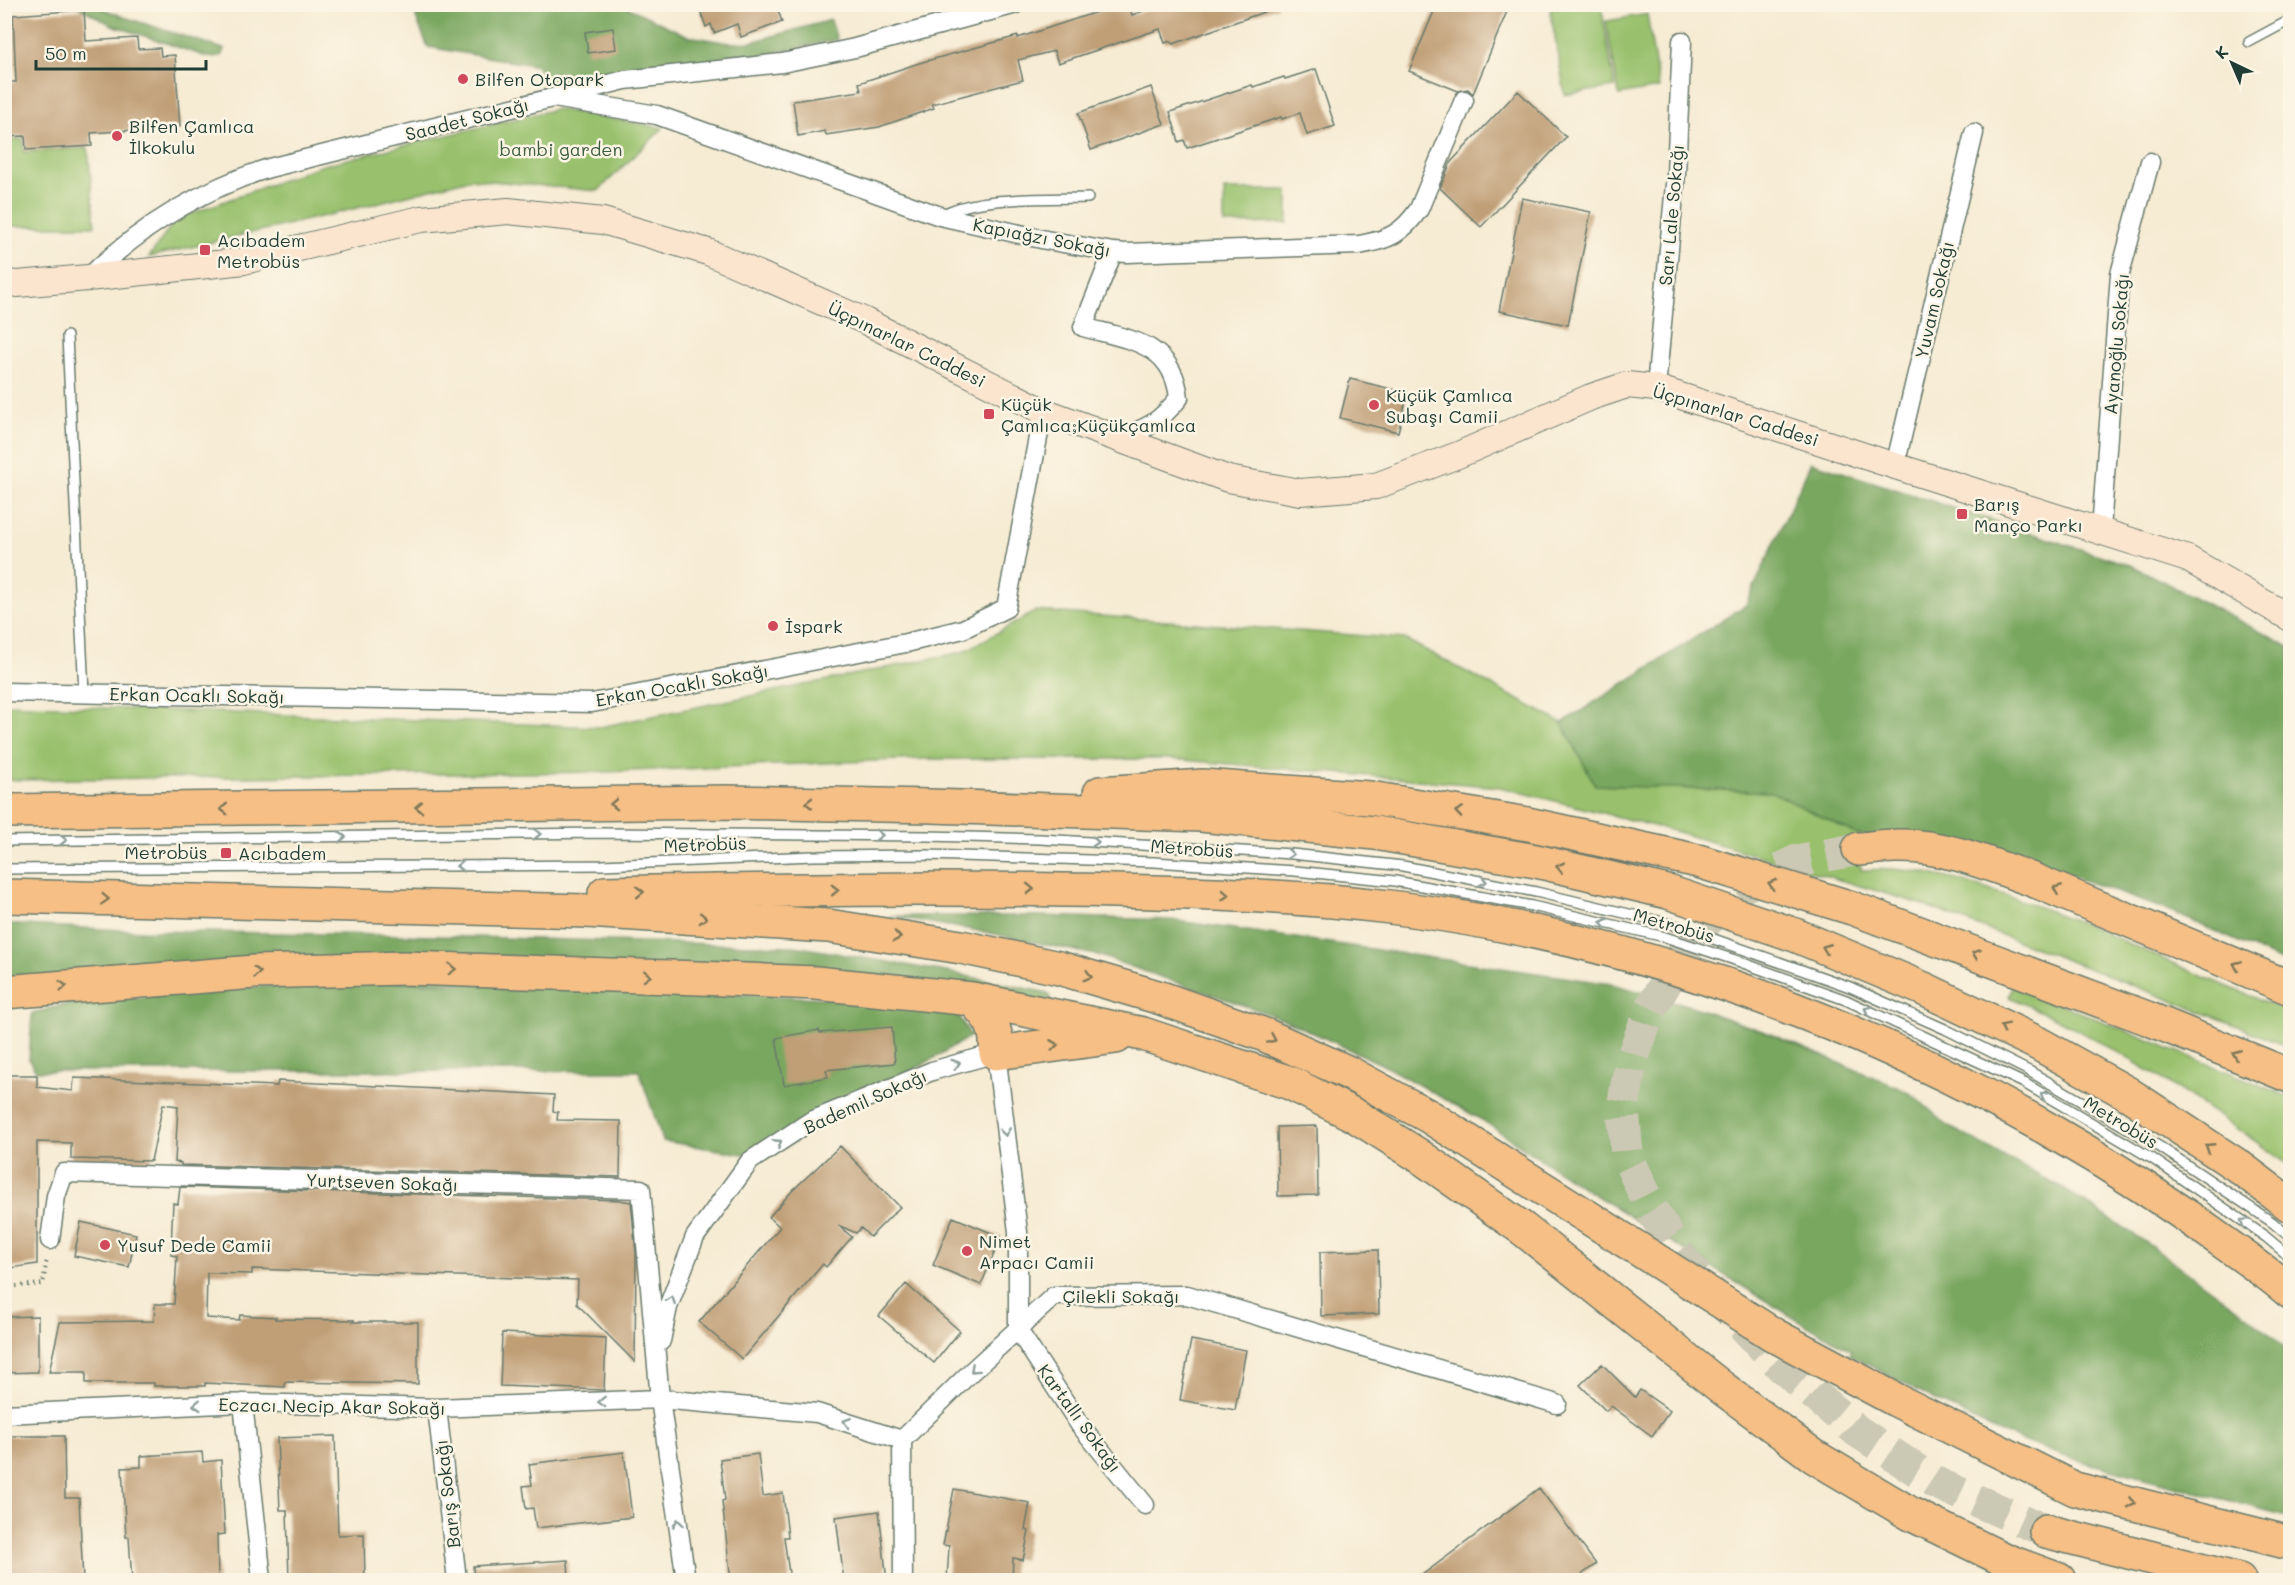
<svg xmlns="http://www.w3.org/2000/svg" width="2295" height="1585" font-family="Mali,sans-serif">
  <style>
    .green { fill: #99c16d; stroke: #5c7f50; stroke-width: 1.5 }
    .forest { fill: #7aa760; stroke: #4c724a; stroke-width: 1.5 }
    .building { fill: #c09f77 }
    .lines { fill: none; stroke-linecap: round; stroke-linejoin: round }
    .highway-tunnel { stroke: #cbc8b3; stroke-width: 33; stroke-dasharray: 33 16; stroke-linecap: butt }
    .lane-casing { stroke: #6a7a6c; stroke-width: 12 }
    .street-casing { stroke: #6a7a6c; stroke-width: 21 }
    .secondary-casing { stroke: #6a7a6c; stroke-width: 28 }
    .highway-casing { stroke: #6a7a6c; stroke-width: 36 }
    .path { stroke: #6a7a6c; stroke-width: 4; stroke-dasharray: 1.5 4.5; stroke-linecap: butt }
    .lane { stroke: #fff; stroke-width: 9 }
    .street { stroke: #fff; stroke-width: 18 }
    .secondary { stroke: #fbe5cf; stroke-width: 26 }
    .highway { stroke: #f5bf86; stroke-width: 33 }
    .oneway { stroke: #7f7859 }
    .oneway2 { stroke: #8f9e9a }
    .poi-dot { fill: #d1495b; stroke: #fcf5e5; stroke-width: 2 }
    .labels { text-anchor: middle; dominant-baseline: central; stroke-width: 5; stroke-linejoin: round; paint-order: stroke }
    .poi-label { font-size: 18px; fill: #1f3d34; stroke: #fcf5e5; text-anchor: start }
    .street-label { font-size: 18px; fill: #1f3d34; stroke: #fcf5e5 }
    .park-label { font-size: 18px; fill: #3e5e42; stroke: #fcf5e5 }
  </style>
  <rect width="100%" height="100%" fill="#fcf5e5"/>
  <filter id="ink" filterUnits="userSpaceOnUse"><feTurbulence type="fractalNoise" baseFrequency=".0167" numOctaves="2"/><feDisplacementMap in="SourceGraphic" scale="12" xChannelSelector="R" yChannelSelector="G"/><feConvolveMatrix kernelMatrix="1 2 1 2 8 2 1 2 1" color-interpolation-filters="sRGB"/></filter>
  <filter id="wash" filterUnits="userSpaceOnUse"><feTurbulence type="fractalNoise" baseFrequency=".008" numOctaves="4" result="noise"/><feDisplacementMap in="SourceGraphic" scale="24" xChannelSelector="R" yChannelSelector="G"/><feGaussianBlur stdDeviation="1.35" result="paint"/><feColorMatrix in="noise" values="0 0 0 0 0 0 0 0 0 0 0 0 0 0 0 0 0 1.4 0 .05"/><feComposite in="paint" operator="in"/></filter>
  <g filter="url(#wash)">
    <rect width="100%" height="100%" fill="#f6ebd3"/>
    <!-- green -->
    <path class="green" d="M1567,5H1601L1615,87L1565,95L1550,8Z
      M1647,14L1659,88L1619,95L1606,21Z
      M556,109L663,128L598,191L470,179L337,213L149,257L176,219L323,165Z
      M23,139L24,152L88,148L95,226H5V140Z
      M1224,190H1288V223L1224,224Z
      M1036,611L1405,639L1562,723L1595,785L1772,792L1858,835L1861,870L1892,869L1922,872L1961,881L2014,898L2085,924L2204,977L2290,1012V1048L2228,1022L1921,904L1681,833L1500,787L1170,759H921L607,772L5,780V704L600,727L963,652Z
      M2013,985L2290,1097V1166C2201,1102 2110,1041 2009,997Z"/>
    <!-- forest -->
    <path class="forest" d="M75,5H94L124,17L224,49L222,55L214,58L204,56L112,25Z
      M416,5H623L688,36L730,43L751,42L831,20L837,40L724,62L645,67L612,72L545,88L538,66L428,47L416,18Z
      M1811,462L2133,566L2290,647V965L2170,911L2074,877L1980,847L1858,835L1772,792L1595,785L1562,723L1746,605Z
      M889,916H1039L1172,920L1612,984L1691,1006L1768,1033L1897,1087L1913,1095L1948,1126L2067,1191L2141,1239L2254,1321L2290,1352V1517L2066,1457L1994,1430L1849,1355L1851,1350L1797,1320L1579,1185L1482,1120L1381,1064L1283,1019L1100,956L985,932Z
      M4,924L143,931L396,935L794,946L947,972L1048,993L1052,1003L974,986L5,978Z
      M403,982L882,1000L958,1015L971,1036L767,1158L663,1141L639,1071H36L29,1060L32,1013L67,1004L251,987Z"/>
    <g id="blocks">
      <!-- building -->
      <path class="building" d="M698,4H776L782,22L741,37L737,24L714,33L711,24L706,27Z
        M1121,4H1129L1132,15L1163,4H1277L1278,7L1173,44L1171,41L1165,43L1160,29L1058,63L1054,51L1018,60L1023,80L932,104L934,108L879,127L826,135L825,131L798,136L793,101L861,91L859,83L919,63L1018,36V38Z
        M1437,4H1510L1473,94L1468,89L1458,91L1409,71Z
        M84,10L86,41L137,38L138,49L160,48L161,56L175,55L180,127L91,133L92,146L26,150L25,136L4,137V82H16L13,15Z
        M613,28L616,49L588,53L585,32Z
        M1316,69L1335,126L1307,135L1300,113L1282,119L1281,117L1187,148L1184,140L1179,142L1170,112L1252,85L1253,87L1284,77L1285,79Z
        M1151,87L1164,124L1091,150L1078,113Z
        M1518,91L1566,137L1481,227L1440,188L1451,162Z
        M1522,198L1591,212L1568,325L1499,311Z
        M1350,379L1408,393L1398,432L1340,418Z
        M892,1027L895,1063L826,1070L828,1077L784,1085L776,1038L819,1030L820,1033Z
        M4,1075H37V1087L73,1091L74,1078L277,1086L278,1081L554,1095L553,1111L558,1112L557,1120L621,1121L620,1177L181,1165V1163L175,1162L178,1106L163,1104L151,1161L71,1159V1143L37,1142V1264L4,1269Z
        M1317,1126L1318,1195L1278,1196L1277,1127Z
        M840,1146L900,1207L870,1237L861,1228L856,1233L838,1225L852,1237L826,1267L823,1264L742,1359L699,1322L780,1227L769,1217L793,1190Z
        M180,1187L619,1200L631,1202L636,1254L635,1362L577,1304L578,1280L252,1269V1274L207,1273L206,1318L239,1320L240,1315L276,1317L275,1319L354,1320L353,1322H418V1384L285,1382V1387L205,1383V1386H154V1383H86V1372H49L60,1322L154,1321L155,1304H174L177,1256L171,1255L172,1223L173,1203L178,1204Z
        M953,1217L1001,1237L981,1285L933,1265Z
        M81,1222L136,1234L129,1267L74,1256Z
        M1378,1250L1379,1314L1321,1316L1320,1252Z
        M906,1284L960,1331L934,1363L879,1316Z
        M38,1316V1372L4,1373V1317Z
        M502,1333L606,1338L604,1390L500,1386Z
        M1191,1340L1246,1350L1235,1410L1180,1400Z
        M1602,1364L1635,1397L1640,1390L1670,1411L1652,1436L1611,1406L1606,1411L1580,1385Z
        M4,1436H64L65,1498H79L83,1581H9L6,1554H4Z
        M335,1436L338,1535L364,1534L365,1581H289L287,1510H280L277,1438Z
        M202,1452L203,1462L221,1460L225,1534L217,1535L218,1581H132L129,1537H126L122,1468L141,1467V1456Z
        M624,1452L632,1517L536,1528L533,1508L526,1509L523,1486L532,1485L529,1464Z
        M758,1454L763,1496L783,1493L788,1537H784L790,1581H731L722,1501L725,1500L720,1459Z
        M1539,1488L1596,1564L1573,1581H1414Z
        M954,1489L1030,1503L1025,1530L1029,1531L1023,1560L1013,1558L1012,1581H947L949,1546L943,1545Z
        M879,1511L887,1581H844L836,1517Z
        M568,1560L569,1581H474L473,1566Z"/>
    </g>
  </g>
  <g filter="url(#ink)">
    <use href="#blocks" fill-opacity="0" stroke="#6a7a6c" stroke-width="1.5"/>
    <g class="lines">
      <!-- highway-tunnel -->
      <path class="highway-tunnel" d="M1859,849L1797,861L1725,895L1679,960L1650,1010L1631,1062L1623,1108L1627,1156L1652,1210L1684,1262L1782,1367L1857,1431L1936,1483L2046,1531"/>
      <defs>
        <path id="lane" d="M2249,42L2290,20
          M942,215C974,196 1049,199 1088,198
          M67,336L84,693
          M4,841L603,833L927,836L1040,839L1292,854L1403,866L1536,892L1671,924L1850,987L1945,1029L2029,1071L2160,1147L2272,1222L2290,1237
          M4,869L602,865L813,856L927,855L1154,862L1295,871L1395,881L1532,906L1665,937L1732,959L1846,1000L2024,1083L2153,1159L2266,1237L2290,1257"/>
        <path id="street" d="M554,98L657,115L940,216L1046,240L1113,252L1127,253L1359,245C1388,240 1402,234 1419,209L1464,100
          M1113,252L1083,327C1129,340 1173,342 1179,398C1158,423 1149,428 1118,438
          M88,278C139,228 200,190 269,168L625,80L782,63L855,48L1016,4
          M1656,388L1676,174L1682,41
          M1895,466L1974,133
          M2101,530L2120,274L2150,162
          M4,692L592,703L906,643L963,629L1006,608L1043,411
          M50,1240L56,1196L64,1173L641,1189L660,1399L686,1580
          M1018,1330L1080,1425L1145,1505
          M661,1341L668,1307L695,1237L750,1161L811,1121L932,1071L996,1053L1018,1232V1330
          M243,1403L262,1580
          M437,1408L457,1580
          M4,1414L243,1403L437,1408L660,1399L817,1413L902,1440
          M903,1580L902,1440L972,1371L1054,1296L1187,1295L1557,1404"/>
        <path id="secondary" d="M4,282L17,284L88,278L244,261L421,219L508,211L603,221L708,252L865,321L1043,411L1228,479L1300,492L1376,486L1458,455L1591,397L1627,385L1656,388L1895,466L2188,559L2290,618"/>
        <path id="highway" d="M1100,793L1203,786L1370,798L1528,824L1698,861L1852,908L2147,1018L2290,1076
          M4,811L726,802L931,806L1201,815L1375,833L1536,861L1668,892L1795,935L1924,989L2037,1043L2127,1093L2238,1166L2290,1205
          M1859,849C1871,848 1883,846 1896,846C1944,844 1994,866 2038,882L2290,988
          M605,893C774,890 944,887 1114,891C1206,893 1298,896 1390,907C1620,936 1845,1014 2046,1128C2111,1165 2173,1205 2233,1249C2253,1263 2273,1277 2290,1292
          M4,896L586,911L828,926L961,947L1059,968L1161,998L1265,1035L1349,1073L1430,1117L1774,1335L1896,1400L2075,1489L2290,1543
          M4,992L255,972L405,968L699,978L816,983L972,999L1143,1034L1290,1083L1354,1115L1418,1155L1523,1229L1721,1387L1815,1457L1911,1514L2005,1560L2059,1580
          M972,999C989,1017 998,1026 996,1053L1116,1037
          M2046,1531L2239,1580"/>
      </defs>
      <!-- lane casing -->
      <use href="#lane" class="lane-casing"/>
      <!-- street casing -->
      <use href="#street" class="street-casing"/>
      <!-- secondary casing -->
      <use href="#secondary" class="secondary-casing"/>
      <!-- highway casing -->
      <use href="#highway" class="highway-casing"/>
      <!-- path -->
      <path class="path" d="M4,1287L43,1284L47,1258"/>
      <!-- lane -->
      <use href="#lane" class="lane"/>
      <!-- street -->
      <use href="#street" class="street"/>
      <!-- secondary -->
      <use href="#secondary" class="secondary"/>
      <!-- highway -->
      <use href="#highway" class="highway"/>
    </g>
    <!-- one-way arrows -->
    <defs><path id="oneway-chevron" d="M-2-3.5L2.5 0L-2 3.5" fill="none" stroke-width="1.6" stroke-linecap="round" stroke-linejoin="round" transform="scale(1.5)"/></defs>
    <g class="oneway">
      <use href="#oneway-chevron" transform="translate(809 803) rotate(-179)"/>
      <use href="#oneway-chevron" transform="translate(614 804) rotate(179)"/>
      <use href="#oneway-chevron" transform="translate(419 807) rotate(179)"/>
      <use href="#oneway-chevron" transform="translate(224 809) rotate(179)"/>
      <use href="#oneway-chevron" transform="translate(1459 812) rotate(-171)"/>
      <use href="#oneway-chevron" transform="translate(1560 867) rotate(-167)"/>
      <use href="#oneway-chevron" transform="translate(1772 884) rotate(-163)"/>
      <use href="#oneway-chevron" transform="translate(1030 889) rotate(1)"/>
      <use href="#oneway-chevron" transform="translate(2057 889) rotate(-157)"/>
      <use href="#oneway-chevron" transform="translate(835 890) rotate(-1)"/>
      <use href="#oneway-chevron" transform="translate(640 892) rotate(-1)"/>
      <use href="#oneway-chevron" transform="translate(1225 895) rotate(3)"/>
      <use href="#oneway-chevron" transform="translate(105 899) rotate(2)"/>
      <use href="#oneway-chevron" transform="translate(703 918) rotate(3)"/>
      <use href="#oneway-chevron" transform="translate(897 937) rotate(9)"/>
      <use href="#oneway-chevron" transform="translate(1826 948) rotate(-158)"/>
      <use href="#oneway-chevron" transform="translate(1976 954) rotate(-160)"/>
      <use href="#oneway-chevron" transform="translate(2237 965) rotate(-157)"/>
      <use href="#oneway-chevron" transform="translate(452 969) rotate(2)"/>
      <use href="#oneway-chevron" transform="translate(257 972) rotate(-3)"/>
      <use href="#oneway-chevron" transform="translate(647 976) rotate(2)"/>
      <use href="#oneway-chevron" transform="translate(1088 976) rotate(16)"/>
      <use href="#oneway-chevron" transform="translate(63 986) rotate(-5)"/>
      <use href="#oneway-chevron" transform="translate(2004 1027) rotate(-154)"/>
      <use href="#oneway-chevron" transform="translate(1272 1039) rotate(24)"/>
      <use href="#oneway-chevron" transform="translate(1054 1045) rotate(-7)"/>
      <use href="#oneway-chevron" transform="translate(2236 1054) rotate(-158)"/>
      <use href="#oneway-chevron" transform="translate(2209 1147) rotate(-147)"/>
      <use href="#oneway-chevron" transform="translate(2132 1503) rotate(14)"/>
    </g>
    <g class="oneway2">
      <use href="#oneway-chevron" transform="translate(537 834) rotate(-1)"/>
      <use href="#oneway-chevron" transform="translate(879 835) rotate(1)"/>
      <use href="#oneway-chevron" transform="translate(342 837) rotate(-1)"/>
      <use href="#oneway-chevron" transform="translate(63 840) rotate(-1)"/>
      <use href="#oneway-chevron" transform="translate(1095 842) rotate(3)"/>
      <use href="#oneway-chevron" transform="translate(1290 854) rotate(5)"/>
      <use href="#oneway-chevron" transform="translate(460 866) rotate(179)"/>
      <use href="#oneway-chevron" transform="translate(1483 881) rotate(11)"/>
      <use href="#oneway-chevron" transform="translate(1604 923) rotate(-167)"/>
      <use href="#oneway-chevron" transform="translate(1868 1010) rotate(-155)"/>
      <use href="#oneway-chevron" transform="translate(956 1064) rotate(-16)"/>
      <use href="#oneway-chevron" transform="translate(2044 1095) rotate(-150)"/>
      <use href="#oneway-chevron" transform="translate(1005 1132) rotate(83)"/>
      <use href="#oneway-chevron" transform="translate(778 1143) rotate(-33)"/>
      <use href="#oneway-chevron" transform="translate(2244 1222) rotate(-145)"/>
      <use href="#oneway-chevron" transform="translate(671 1300) rotate(-70)"/>
      <use href="#oneway-chevron" transform="translate(974 1369) rotate(138)"/>
      <use href="#oneway-chevron" transform="translate(602 1402) rotate(178)"/>
      <use href="#oneway-chevron" transform="translate(197 1405) rotate(177)"/>
      <use href="#oneway-chevron" transform="translate(847 1422) rotate(-162)"/>
      <use href="#oneway-chevron" transform="translate(678 1523) rotate(-98)"/>
    </g>
  </g>
  <!-- markers -->
  <g class="poi-dot">
    <circle cx="463" cy="79" r="6"/>
    <circle cx="117" cy="136" r="6"/>
    <rect x="199" y="244" width="12" height="12" rx="3"/>
    <circle cx="1374" cy="405" r="6"/>
    <rect x="983" y="408" width="12" height="12" rx="3"/>
    <rect x="1956" y="508" width="12" height="12" rx="3"/>
    <circle cx="773" cy="626" r="6"/>
    <rect x="220" y="847" width="12" height="12" rx="3"/>
    <circle cx="105" cy="1245" r="6"/>
    <circle cx="967" cy="1251" r="6"/>
  </g>
  <g class="labels">
    <!-- poi labels -->
    <g class="poi-label">
      <text x="475" y="79">Bilfen Otopark</text>
      <text x="129" y="126">Bilfen Çamlıca<tspan x="129" dy="21">İlkokulu</tspan></text>
      <text x="217" y="240">Acıbadem<tspan x="217" dy="21">Metrobüs</tspan></text>
      <text x="1386" y="395">Küçük Çamlıca<tspan x="1386" dy="21">Subaşı Camii</tspan></text>
      <text x="1001" y="404">Küçük<tspan x="1001" dy="21">Çamlıca;Küçükçamlıca</tspan></text>
      <text x="1974" y="504">Barış<tspan x="1974" dy="21">Manço Parkı</tspan></text>
      <text x="785" y="626">İspark</text>
      <text x="238" y="853">Acıbadem</text>
      <text x="979" y="1241">Nimet<tspan x="979" dy="21">Arpacı Camii</tspan></text>
      <text x="117" y="1245">Yusuf Dede Camii</text>
    </g>
    <!-- street labels -->
    <g class="street-label">
      <text transform="translate(467 119) rotate(-14)">Saadet Sokağı</text>
      <text transform="translate(1671 215) rotate(-85)">Sarı Lale Sokağı</text>
      <text transform="translate(1042 237) rotate(11)">Kapıağzı Sokağı</text>
      <text transform="translate(1934 300) rotate(-77)">Yuvam Sokağı</text>
      <text transform="translate(907 344) rotate(26)">Üçpınarlar Caddesi</text>
      <text transform="translate(2116 344) rotate(-85)">Ayanoğlu Sokağı</text>
      <text transform="translate(1736 415) rotate(17)">Üçpınarlar Caddesi</text>
      <text transform="translate(682 685) rotate(-10)">Erkan Ocaklı Sokağı</text>
      <text transform="translate(197 695) rotate(1)">Erkan Ocaklı Sokağı</text>
      <text transform="translate(705 844) rotate(-2)">Metrobüs</text>
      <text transform="translate(1192 848) rotate(4)">Metrobüs</text>
      <text x="166" y="852">Metrobüs</text>
      <text transform="translate(1674 925) rotate(16)">Metrobüs</text>
      <text transform="translate(865 1101) rotate(-24)">Bademil Sokağı</text>
      <text transform="translate(2121 1122) rotate(31)">Metrobüs</text>
      <text transform="translate(382 1182) rotate(2)">Yurtseven Sokağı</text>
      <text x="1121" y="1296">Çilekli Sokağı</text>
      <text transform="translate(332 1406) rotate(1)">Eczacı Necip Akar Sokağı</text>
      <text transform="translate(1080 1418) rotate(54)">Kartallı Sokağı</text>
      <text transform="translate(447 1494) rotate(-97)">Barış Sokağı</text>
    </g>
    <!-- park labels -->
    <g class="park-label">
      <text x="561" y="149">bambi garden</text>
    </g>
  </g>
  <!-- margin -->
  <rect width="2295" height="1585" fill="none" stroke="#fcf5e5" stroke-width="24"/>
  <!-- north arrow -->
  <g transform="translate(2232 63) rotate(316)" stroke="#fcf5e5" stroke-width="4.5" paint-order="stroke">
  <path d="M0-4.5L10 22L0 15L-10 22Z" fill="#1f3d34"/>
  <text y="-9" font-size="16" font-weight="bold" text-anchor="middle" fill="#1f3d34">K</text>
  </g>
  <!-- scale -->
  <path d="M36 60v9h170v-9" fill="none" stroke="#1f3d34" stroke-width="3"/>
  <text x="45" y="60" font-size="18" fill="#1f3d34" stroke="#fcf5e5" stroke-width="4.5" paint-order="stroke">50 m</text>
</svg>
